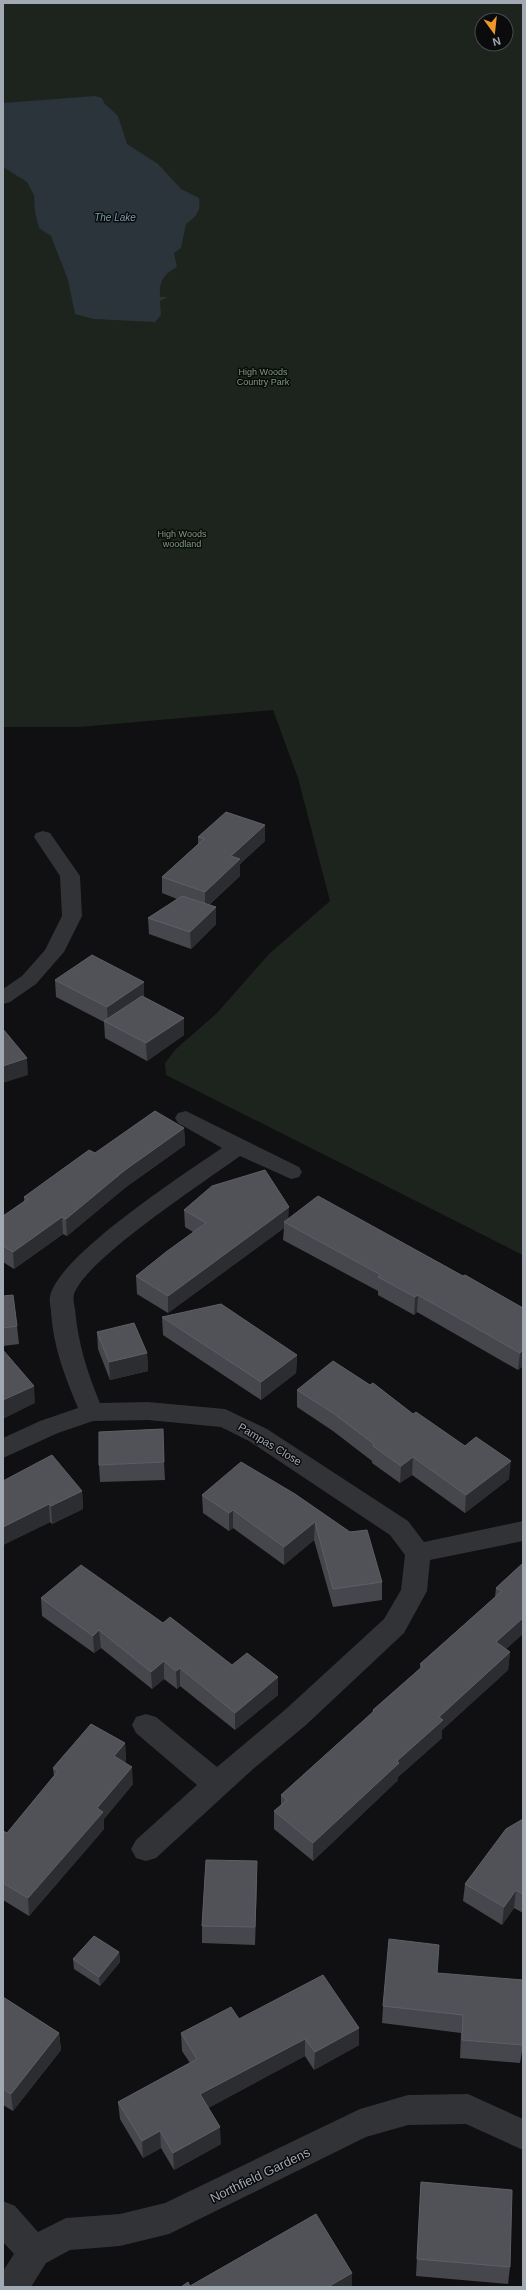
<svg xmlns="http://www.w3.org/2000/svg" width="526" height="2290" font-family="Arial,sans-serif">
  <style>
    .green { fill: #1d241d; fill-rule: evenodd }
    .water { fill: #2a343a }
    .lines { fill: none; stroke-linecap: round; stroke-linejoin: round }
    .minor { fill: #313337; fill-rule: evenodd }
    .wall { fill: #46474d }
    .shaded-wall { fill: #2c2d31 }
    .building { fill: #505258; stroke: #5c6066 }
    .labels { text-anchor: middle; dominant-baseline: central; stroke-width: 3; stroke-linejoin: round; paint-order: stroke }
    .far-park-label { font-size: 9px; fill: #7a9e78; stroke: #0b0b0d }
    .far-water-label { font-size: 10px; font-style: italic; fill: #789bae; stroke: #0b0b0d }
    .street-label { font-size: 11px; fill: #a1a9b2; stroke: #0b0b0d }
    .near-street-label { font-size: 13px; fill: #a1a9b2; stroke: #0b0b0d }
  </style>
  <rect width="100%" height="100%" fill="#101012"/>
  <!-- green -->
  <path class="green" d="M3,3H523V1255L166,1075L165,1063L176,1049L217,1013L269,954L330,901L298,778L273,710L79,727H3ZM482,20H506V44H482Z"/>
  <!-- water -->
  <path class="water" d="M95,96L102,98L104,103L118,116L127,144L158,164L181,189L199,198C201,211 197,216 186,224L181,248L174,253L177,267C163,274 159,282 160,297H167L160,301L161,315L155,322L94,319L75,314L68,280L51,236L39,228L35,212L34,195L27,182L3,167V103Z"/>
  <g class="lines">
    <!-- minor -->
    <path class="minor" d="M43,831L50,833L80,876L82,916L64,952L36,984L10,1002L3,1004V989L22,976L45,950L62,916L60,876L34,837L36,833Z
      M186,1111L299,1167L302,1172L299,1177L291,1179L240,1156C206,1181 86,1259 74,1294C73,1299 74,1304 75,1309C78,1343 87,1372 100,1403L148,1402L225,1409L267,1429L408,1521L424,1542L523,1521V1541L430,1560L427,1591L404,1633L306,1725L253,1769L156,1858L146,1861L136,1858L131,1849L136,1840L197,1785L136,1733L132,1725L136,1717L146,1714L156,1717L217,1767L286,1709L384,1619L401,1590L405,1555L390,1535L249,1441L221,1427L148,1420L93,1421L58,1433L3,1458V1438L40,1421L78,1408C65,1377 53,1346 51,1312C51,1307 49,1302 50,1297C56,1257 187,1172 222,1148L178,1123L175,1118L178,1113Z
      M468,2094L523,2119V2150L466,2124L408,2125L366,2137L169,2234L120,2246L70,2250L46,2263L31,2287H3V2271L14,2254L3,2242V2201L15,2206L38,2232L66,2218L120,2214L165,2203L360,2109L408,2095Z"/>
  </g>
  <!-- wall -->
  <path class="wall" d="M265,825V841L240,864V876L209,905L216,907V924L191,949L149,934L148,918L177,899L162,893V877L198,844V837Z
    M55,980L144,997L184,1018V1035L147,1061L105,1038L104,1022L56,997Z
    M184,1128L185,1145L126,1187L67,1236L63,1234L14,1269L3,1262V1216L24,1201V1197L95,1153Z
    M184,1210L288,1219L463,1276L523,1308V1366L518,1370L417,1312L414,1315L378,1295V1291L283,1240L284,1228L168,1313L137,1294L136,1276L193,1232L185,1227Z
    M3,1296L17,1326L19,1344L3,1346Z
    M162,1317L297,1355L296,1373L261,1400L163,1335Z
    M97,1332L147,1353L148,1371L110,1380L98,1349Z
    M297,1390L413,1414L509,1479L465,1513L412,1475L400,1483L372,1463V1461L333,1431L297,1407Z
    M164,1462L165,1480L100,1482L99,1465Z
    M3,1481L82,1491L83,1509L52,1524L50,1522L3,1545Z
    M295,1494L382,1582V1600L333,1607L314,1540L284,1565L233,1528L229,1531L203,1513L202,1495Z
    M523,1563L506,1649L510,1652L508,1670L442,1730V1738L398,1777V1780L313,1861L274,1829V1811L281,1805V1795L372,1713L373,1710L420,1669V1664L495,1597L496,1588Z
    M41,1598L163,1623L232,1665L278,1695L235,1730L180,1686L177,1689L164,1679L152,1689L101,1648L94,1653L42,1616Z
    M125,1743L126,1761L125,1762L133,1784L104,1819V1829L29,1916L3,1900V1831L7,1833L54,1776L53,1768Z
    M523,1819V1913L514,1908L502,1925L463,1901L465,1884Z
    M257,1879L255,1945L202,1943V1926Z
    M119,1952L120,1962L100,1986L74,1969L73,1959Z
    M437,1973L523,2045L520,2063L460,2058L461,2033L382,2023L383,2006Z
    M3,1997L59,2033L61,2050L13,2111L3,2105Z
    M239,2019L359,2045L314,2070L305,2056L208,2108L221,2144L174,2170L161,2148L143,2158L120,2119L118,2102L190,2063L182,2051L181,2033Z
    M421,2182L510,2267L508,2284L416,2276Z"/>
  <!-- shaded-wall -->
  <path class="shaded-wall" d="M265,825V841L240,864V876L205,908V892L231,856Z
    M216,907V924L191,949L190,932Z
    M144,982V999L108,1023L107,1007Z
    M184,1018V1035L147,1061L146,1043Z
    M27,1058L28,1075L3,1083V1066Z
    M184,1128L185,1145L126,1187L67,1236L66,1219L125,1170Z
    M289,1207L288,1225L284,1222V1228L168,1313V1296Z
    M62,1217L63,1234L14,1269L13,1252Z
    M418,1295L417,1312L414,1315L415,1297Z
    M523,1350V1366L518,1370L520,1353Z
    M147,1353L148,1371L110,1380L109,1362Z
    M297,1355L296,1373L261,1400V1382Z
    M34,1386L35,1403L3,1419V1400Z
    M413,1457L412,1475L400,1483L401,1466Z
    M511,1461L509,1479L465,1513L466,1495Z
    M82,1491L83,1509L52,1524L51,1506Z
    M49,1504L50,1522L3,1545V1527Z
    M233,1510V1528L229,1531V1513Z
    M315,1522L314,1540L284,1565V1547Z
    M523,1618V1634L494,1660L496,1642Z
    M99,1630L101,1648L94,1653L93,1636Z
    M510,1652L508,1670L442,1730V1738L398,1777V1780L313,1861V1843L397,1761L439,1717Z
    M164,1661V1679L152,1689L151,1672Z
    M180,1668V1686L177,1689L176,1671Z
    M278,1677V1695L235,1730V1713Z
    M125,1743L126,1761L115,1774L114,1756Z
    M132,1767L133,1784L104,1819V1829L29,1916L28,1898L97,1808Z
    M257,1861V1879L255,1945V1927Z
    M516,1890L514,1908L502,1925L504,1907Z
    M119,1952L120,1962L100,1986L99,1977Z
    M359,2028V2045L314,2070L315,2052Z
    M59,2033L61,2050L13,2111L11,2094Z
    M305,2039V2056L201,2112L200,2094Z
    M220,2127L221,2144L174,2170L173,2153Z
    M160,2131L161,2148L143,2158L142,2141Z
    M352,2273V2287H328Z"/>
  <!-- building -->
  <path class="building" d="M226,812L265,825L231,856L240,859L205,892L162,877L204,839L198,837Z
    M182,896L216,907L190,932L148,918Z
    M92,955L144,982L107,1007L55,980Z
    M142,996L184,1018L146,1043L104,1021Z
    M3,1029L27,1058L3,1066Z
    M155,1111L184,1128L125,1170L66,1219L62,1217L13,1252L3,1246V1216L28,1199L24,1197L89,1150L95,1153Z
    M265,1170L289,1207L168,1296L136,1276L166,1252L206,1223L184,1210L212,1186Z
    M318,1196L463,1276L465,1275L523,1308V1350L520,1353L418,1295L415,1297L378,1277L381,1275L284,1222Z
    M13,1295L17,1326L3,1328V1296Z
    M221,1304L297,1355L261,1382L162,1317Z
    M134,1323L147,1353L109,1362L97,1332Z
    M3,1350L34,1386L3,1400Z
    M333,1361L370,1385L373,1383L413,1414L416,1412L465,1446L476,1437L511,1461L466,1495L413,1457L401,1466L373,1446L374,1444L333,1413L297,1390Z
    M163,1429L164,1462L99,1465V1432Z
    M52,1455L82,1491L51,1506L49,1504L3,1527V1481Z
    M241,1462L295,1494L350,1532L367,1530L382,1582L333,1589L315,1522L284,1547L233,1510L229,1513L202,1495Z
    M523,1563V1618L496,1642L510,1652L439,1717L443,1720L397,1761L399,1763L313,1843L274,1811L287,1800L281,1795L374,1711L373,1710L423,1666L420,1664L502,1591L496,1588Z
    M81,1565L163,1623L170,1617L232,1665L247,1653L278,1677L235,1713L180,1668L176,1671L164,1661L151,1672L99,1630L93,1636L41,1598Z
    M91,1724L125,1743L114,1756L132,1767L97,1808L103,1812L28,1898L3,1883V1831L7,1833L58,1771L53,1768Z
    M523,1819V1894L516,1890L504,1907L465,1884L506,1829Z
    M206,1860L257,1861L255,1927L202,1926Z
    M94,1936L119,1952L99,1977L73,1959Z
    M389,1939L439,1945L437,1973L523,1980V2045L462,2040L463,2015L383,2006Z
    M323,1975L359,2028L315,2052L305,2039L200,2094L220,2127L173,2153L160,2131L142,2141L118,2102L197,2059L181,2033L231,2007L239,2019Z
    M3,1997L59,2033L11,2094L3,2089Z
    M421,2182L512,2190L510,2267L417,2259Z
    M316,2214L352,2273L328,2287H181L188,2282L190,2286Z"/>
  <g class="labels">
    <!-- far-park labels -->
    <g class="far-park-label">
      <text x="263" y="372">High Woods<tspan x="263" dy="10">Country Park</tspan></text>
      <text x="182" y="534">High Woods<tspan x="182" dy="10">woodland</tspan></text>
    </g>
    <!-- far-water labels -->
    <g class="far-water-label">
      <text x="115" y="217">The Lake</text>
    </g>
    <!-- street labels -->
    <g class="street-label">
      <text transform="translate(270 1444) rotate(31)">Pampas Close</text>
    </g>
    <!-- near-street labels -->
    <g class="near-street-label">
      <text transform="translate(260 2175) rotate(-26)">Northfield Gardens</text>
    </g>
  </g>
  <!-- border -->
  <rect width="526" height="2290" fill="none" stroke="#a1a9b2" stroke-width="8"/>
  <!-- north arrow -->
  <g transform="translate(494 32) rotate(165)"><circle r="19" fill="#0b0b0d" stroke="#474a4f"/>
  <path d="M0-3L7 15L0 10L-7 15Z" fill="#f0972a"/>
  <text y="-6" font-size="11" font-weight="bold" text-anchor="middle" fill="#a1a9b2">N</text>
  </g>
</svg>
